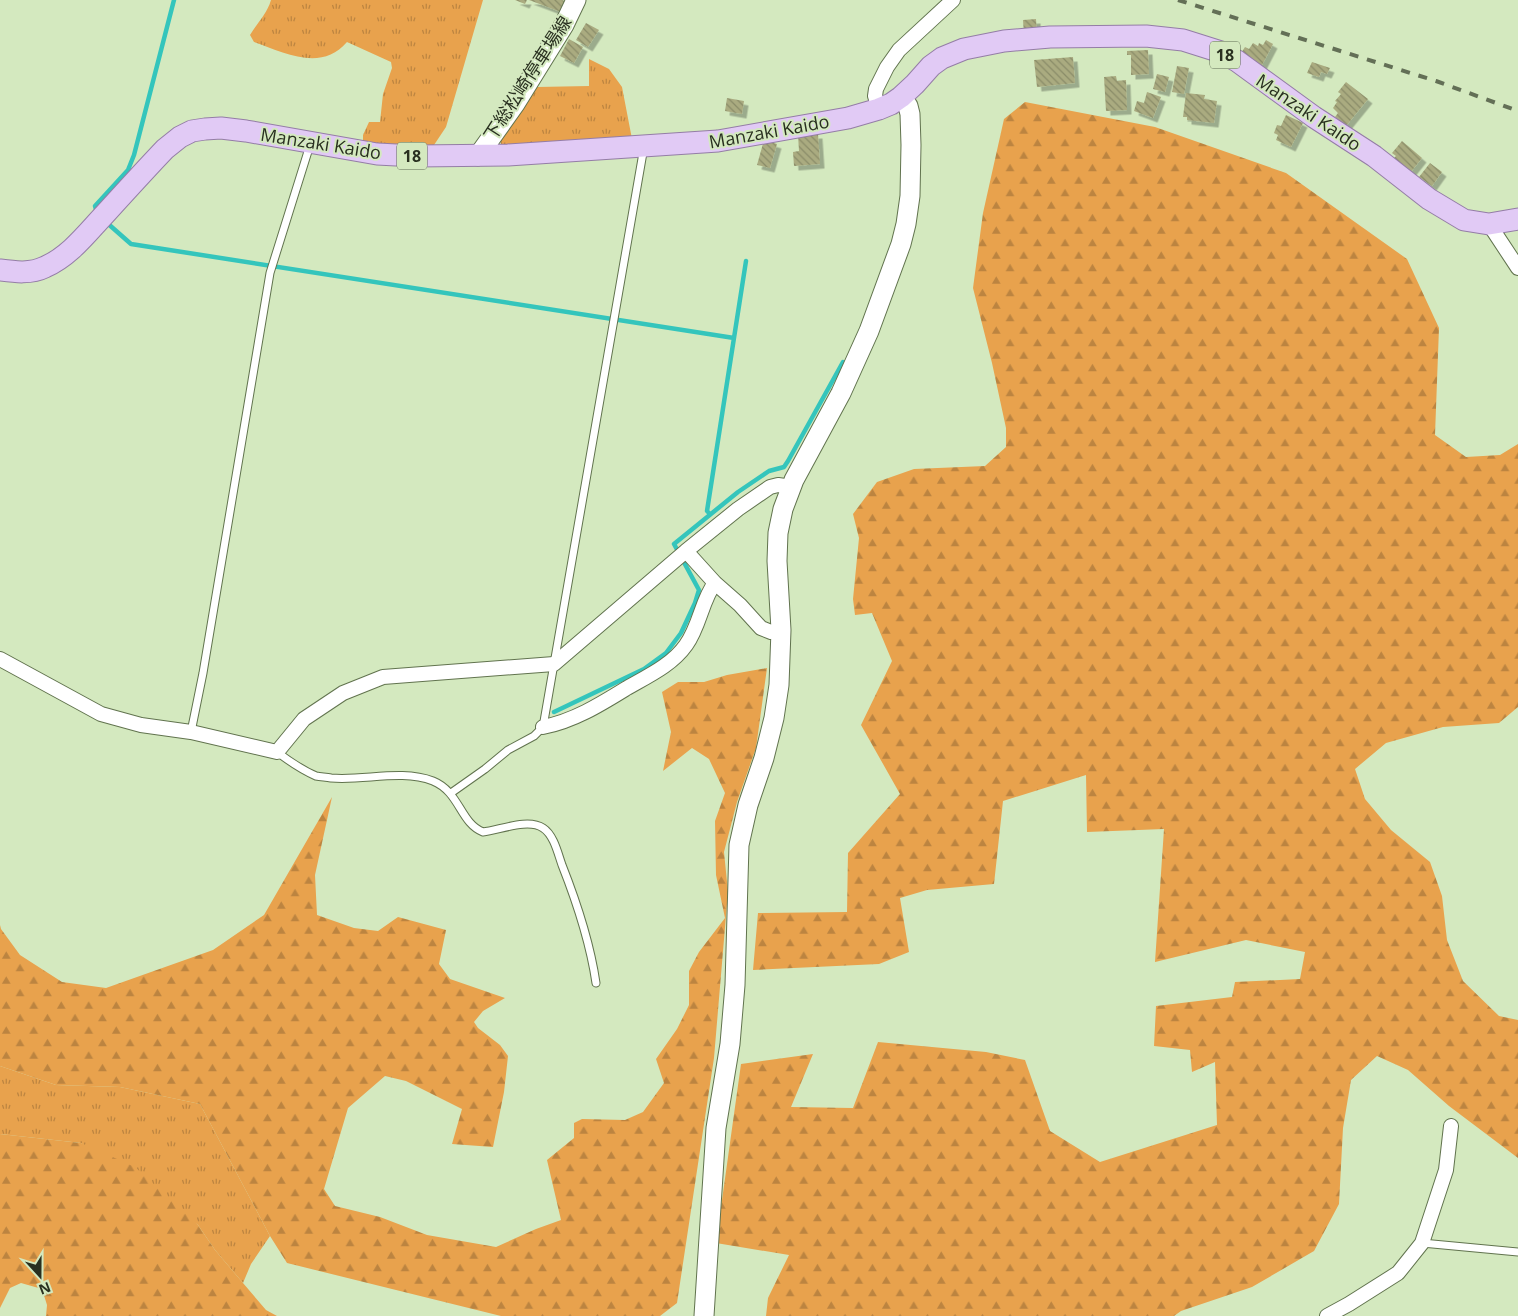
<svg xmlns="http://www.w3.org/2000/svg" width="1518" height="1316" font-family="'Open Sans','Noto Sans JP',sans-serif">
  <style>
    .grass { fill: url(#grass-tufts) }
    .forest { fill: url(#forest-firs) }
    .lines { fill: none; stroke-linecap: round; stroke-linejoin: round }
    .stream { stroke: #34c5bc; stroke-width: 4.5 }
    .building { fill: url(#building-back-hatch); filter: url(#shadow) }
    .lane-casing { stroke: #61734e; stroke-width: 9 }
    .street-casing { stroke: #61734e; stroke-width: 16 }
    .secondary-casing { stroke: #61734e; stroke-width: 21 }
    .primary-casing { stroke: #947da6; stroke-width: 23 }
    .lane { stroke: #fff; stroke-width: 7 }
    .street { stroke: #fff; stroke-width: 14 }
    .secondary { stroke: #fff; stroke-width: 19 }
    .primary { stroke: #e1caf5; stroke-width: 21 }
    .rail { stroke: #636f56; stroke-width: 4; stroke-dasharray: 9 9; stroke-linecap: butt }
    .labels { text-anchor: middle; dominant-baseline: central; stroke-width: 4; stroke-linejoin: round; paint-order: stroke }
    .shield { fill: #d4e9bf; stroke: #5c6850; stroke-width: 1 }
    .shield-label { font-size: 16px; font-weight: bold; fill: #293020 }
    .street-label { font-size: 18px; fill: #293020; stroke: #d4e9bf }
  </style>
  <defs>
    <pattern id="grass-tufts" width="24" height="20" patternUnits="userSpaceOnUse" patternTransform="scale(1.25)"><rect width="24" height="20" fill="#e8a24d"/><path d="M3 7l-1-3M5 7V3M7 7l1-3M15 17l-1-3M17 17v-4M19 17l1-3" fill="none" stroke="#bc8440"/></pattern>
    <pattern id="forest-firs" width="22" height="20" patternUnits="userSpaceOnUse" patternTransform="scale(1.25)"><rect width="22" height="20" fill="#e8a24d"/><path d="M5 1l3.5 6h-7zM16 11l3.5 6h-7z" fill="#bc8440"/></pattern>
    <pattern id="building-back-hatch" width="6" height="6" patternUnits="userSpaceOnUse" patternTransform="scale(1.25)"><rect width="6" height="6" fill="#aaab80"/><path d="M-1 5l2 2M0 0l6 6M5-1l2 2" fill="none" stroke="#8a8c68"/></pattern>
    <filter id="shadow"><feDropShadow dx="4.5" dy="4.5" stdDeviation="0" flood-color="#0004"/></filter>
  </defs>
  <rect width="100%" height="100%" fill="#d4e9bf"/>
  <!-- grass -->
  <path class="grass" d="M271,0H483L446,127L430,151L363,142V135L369,122H380L383,94L392,68L391,62L347,42C322,72 284,53 254,42L250,35C257,23 267,14 271,0Z
    M589,59L609,69L622,87L632,139L502,147L499,137L537,87L589,86Z
    M0,1066L56,1085L120,1087L200,1104L270,1236L251,1264L243,1283L215,1250L198,1225L81,1143L0,1134Z"/>
  <!-- forest -->
  <path class="forest" d="M1025,102L1155,127L1286,173L1407,259L1439,328L1435,435L1466,457L1500,455L1518,444V707L1499,723L1443,727L1386,743L1355,769L1365,799L1391,830L1430,862L1442,896L1447,940L1463,981L1499,1016L1518,1020V1158L1449,1106L1408,1070L1377,1056L1351,1080L1343,1128L1339,1204L1314,1251L1252,1287L1181,1311L1174,1316H766L768,1298L789,1255L716,1243L741,1064L813,1054L791,1107L853,1108L878,1042L986,1052L1025,1060L1050,1131L1100,1162L1217,1125L1215,1062L1192,1072L1190,1050L1154,1046L1156,1006L1232,997L1235,982L1300,979L1305,952L1246,940L1155,962L1164,829L1087,832L1086,775L1003,801L994,884L927,890L900,898L909,952L879,964L753,970L758,913L847,912L848,853L900,794L861,725L892,661L872,613L855,615L853,599L859,538L853,514L877,482L914,469L985,466L1006,447V428L992,363L973,288L983,213L1004,119Z
    M767,668L756,748L737,802L724,852L728,892L714,1058L677,1303L660,1316H501L287,1263L270,1236L200,1104L120,1087L56,1085L0,1066V925L1,929L20,955L62,982L106,988L213,950L264,915L332,797L315,875L317,915L354,928L378,931L398,917L446,930L439,964L450,979L505,998L483,1011L474,1022L478,1028L500,1045L508,1056L504,1092L493,1147L452,1144L462,1109L406,1081L385,1076L348,1108L324,1189L335,1206L380,1217L427,1235L496,1247L536,1229L561,1220L547,1160L574,1138V1123L582,1119L625,1120L643,1112L664,1083L656,1059L677,1029L689,1005V971L699,952L725,918L716,875L715,821L725,793L709,759L692,748L663,771L671,732L662,692L678,682H704L727,675Z
    M0,1134L81,1143L135,1167L198,1225L215,1250L243,1283L266,1310L277,1316H46L47,1305L42,1289L21,1283L10,1288L0,1308Z"/>
  <g class="lines">
    <!-- stream -->
    <path class="stream" d="M97,213L95,206L128,170L134,155L174,0
      M106,222L131,244L734,338
      M710,514L707,511L746,261
      M554,712L644,669L666,653L681,633L695,603L699,590L674,544L738,492L769,471L784,467L788,461L843,362"/>
  </g>
  <!-- building -->
  <path class="building" d="M515,0H527L525,4Z
    M529,0H562L565,1L561,12Z
    M1036,19L1037,34L1024,35L1023,20Z
    M586,23L599,30L588,47L576,40Z
    M569,39L583,47L574,63L560,56Z
    M1266,40L1273,44L1261,67L1240,55L1245,47L1249,49L1253,43L1258,46L1259,43L1263,45Z
    M1148,50L1149,74L1131,75V55H1127V51Z
    M1073,57L1075,83L1037,87L1034,60Z
    M1312,62L1330,68L1327,74L1321,72L1319,77L1307,73Z
    M1177,66L1189,68L1184,94L1172,92Z
    M1157,74L1169,77L1165,92L1153,89Z
    M1116,76L1117,81L1126,80L1127,110L1106,111L1104,77Z
    M1346,82L1368,99L1346,126L1335,117L1338,113L1333,108L1337,102L1335,101L1341,94L1338,92Z
    M1147,92L1161,97L1153,118L1134,111L1137,101L1144,103Z
    M1186,93L1205,95L1204,99L1217,101L1214,123L1187,120V117H1183Z
    M727,98L744,101L742,114L725,111Z
    M1286,115L1303,123L1291,147L1276,140L1278,135L1274,133L1277,125L1281,126Z
    M818,134L820,164L794,166L793,152L799,151L798,135Z
    M764,140L777,144L770,168L757,165Z
    M1402,141L1422,158L1410,173L1393,159L1396,156L1392,153Z
    M1430,163L1442,172L1432,186L1419,177Z"/>
  <g class="lines">
    <defs>
      <path id="lane" d="M191,732L203,673L270,273L310,145
        M277,752C289,761 302,770 316,776C321,777 326,777 331,778C365,781 401,769 433,781C460,792 460,823 483,832C500,830 528,818 543,828C554,835 558,854 562,865C577,903 590,942 596,983
        M451,793L485,769L508,750L534,736L543,727L644,147
        M1422,1243L1518,1252"/>
      <path id="street" d="M879,109L875,96L876,89L887,67L899,50L953,0
        M1489,224L1518,268
        M686,551L715,583L740,605L761,628L771,632L781,630
        M0,659L101,714L141,725L191,732L277,752L304,719L343,693L383,677L554,664L686,551L738,509L770,487L778,485L792,487
        M543,727C574,721 601,704 627,688C648,676 672,665 686,645C700,626 702,599 715,583
        M1327,1316L1349,1304L1398,1273L1422,1243L1446,1170L1451,1126"/>
      <path id="secondary" d="M478,156L515,104L564,25L576,0
        M704,1316L716,1128L730,1044L735,985L739,845L748,805L764,758L774,718L779,685L781,630L777,561L778,533L783,509L794,480L841,393L869,331L901,244L906,224L910,196L911,145L910,114L908,106L901,97"/>
      <path id="primary" d="M0,270C15,272 31,274 45,267C70,256 87,233 105,214C125,192 145,170 165,149L180,137L192,131L205,129L221,128L246,131L377,154L416,156L508,155L718,141L848,118L879,109L891,104L901,97L915,84L931,66L942,58L964,49L1004,41L1050,37L1146,36L1183,40L1221,52L1237,61L1314,117L1374,156L1429,199L1464,220L1489,224L1518,219"/>
    </defs>
    <!-- lane casing -->
    <use href="#lane" class="lane-casing"/>
    <!-- street casing -->
    <use href="#street" class="street-casing"/>
    <!-- secondary casing -->
    <use href="#secondary" class="secondary-casing"/>
    <!-- primary casing -->
    <use href="#primary" class="primary-casing"/>
    <!-- lane -->
    <use href="#lane" class="lane"/>
    <!-- street -->
    <use href="#street" class="street"/>
    <!-- secondary -->
    <use href="#secondary" class="secondary"/>
    <!-- primary -->
    <use href="#primary" class="primary"/>
    <!-- rail -->
    <path class="rail" d="M1178,0L1436,81L1518,111"/>
  </g>
  <g class="labels">
    <!-- shield labels -->
    <g class="shield">
      <rect x="1210" y="41.5" width="30" height="27" rx="4"/>
      <rect x="397" y="142.5" width="30" height="27" rx="4"/>
    </g>
    <g class="shield-label">
      <text x="1225" y="55">18</text>
      <text x="412" y="156">18</text>
    </g>
    <!-- street labels -->
    <g class="street-label">
      <text transform="translate(527 78) rotate(-57)">下総松崎停車場線</text>
      <text transform="translate(1309 112) rotate(34)">Manzaki Kaido</text>
      <text transform="translate(769 131) rotate(-10)">Manzaki Kaido</text>
      <text transform="translate(321 143) rotate(9)">Manzaki Kaido</text>
    </g>
  </g>
  <!-- north arrow -->
  <g transform="translate(40 1276) rotate(159)" stroke="#d4e9bf" stroke-width="4" paint-order="stroke">
  <path d="M0-4L9 19L0 12L-9 19Z" fill="#293020"/>
  <text y="-8" font-size="14" font-weight="bold" text-anchor="middle" fill="#293020">N</text>
  </g>
</svg>
